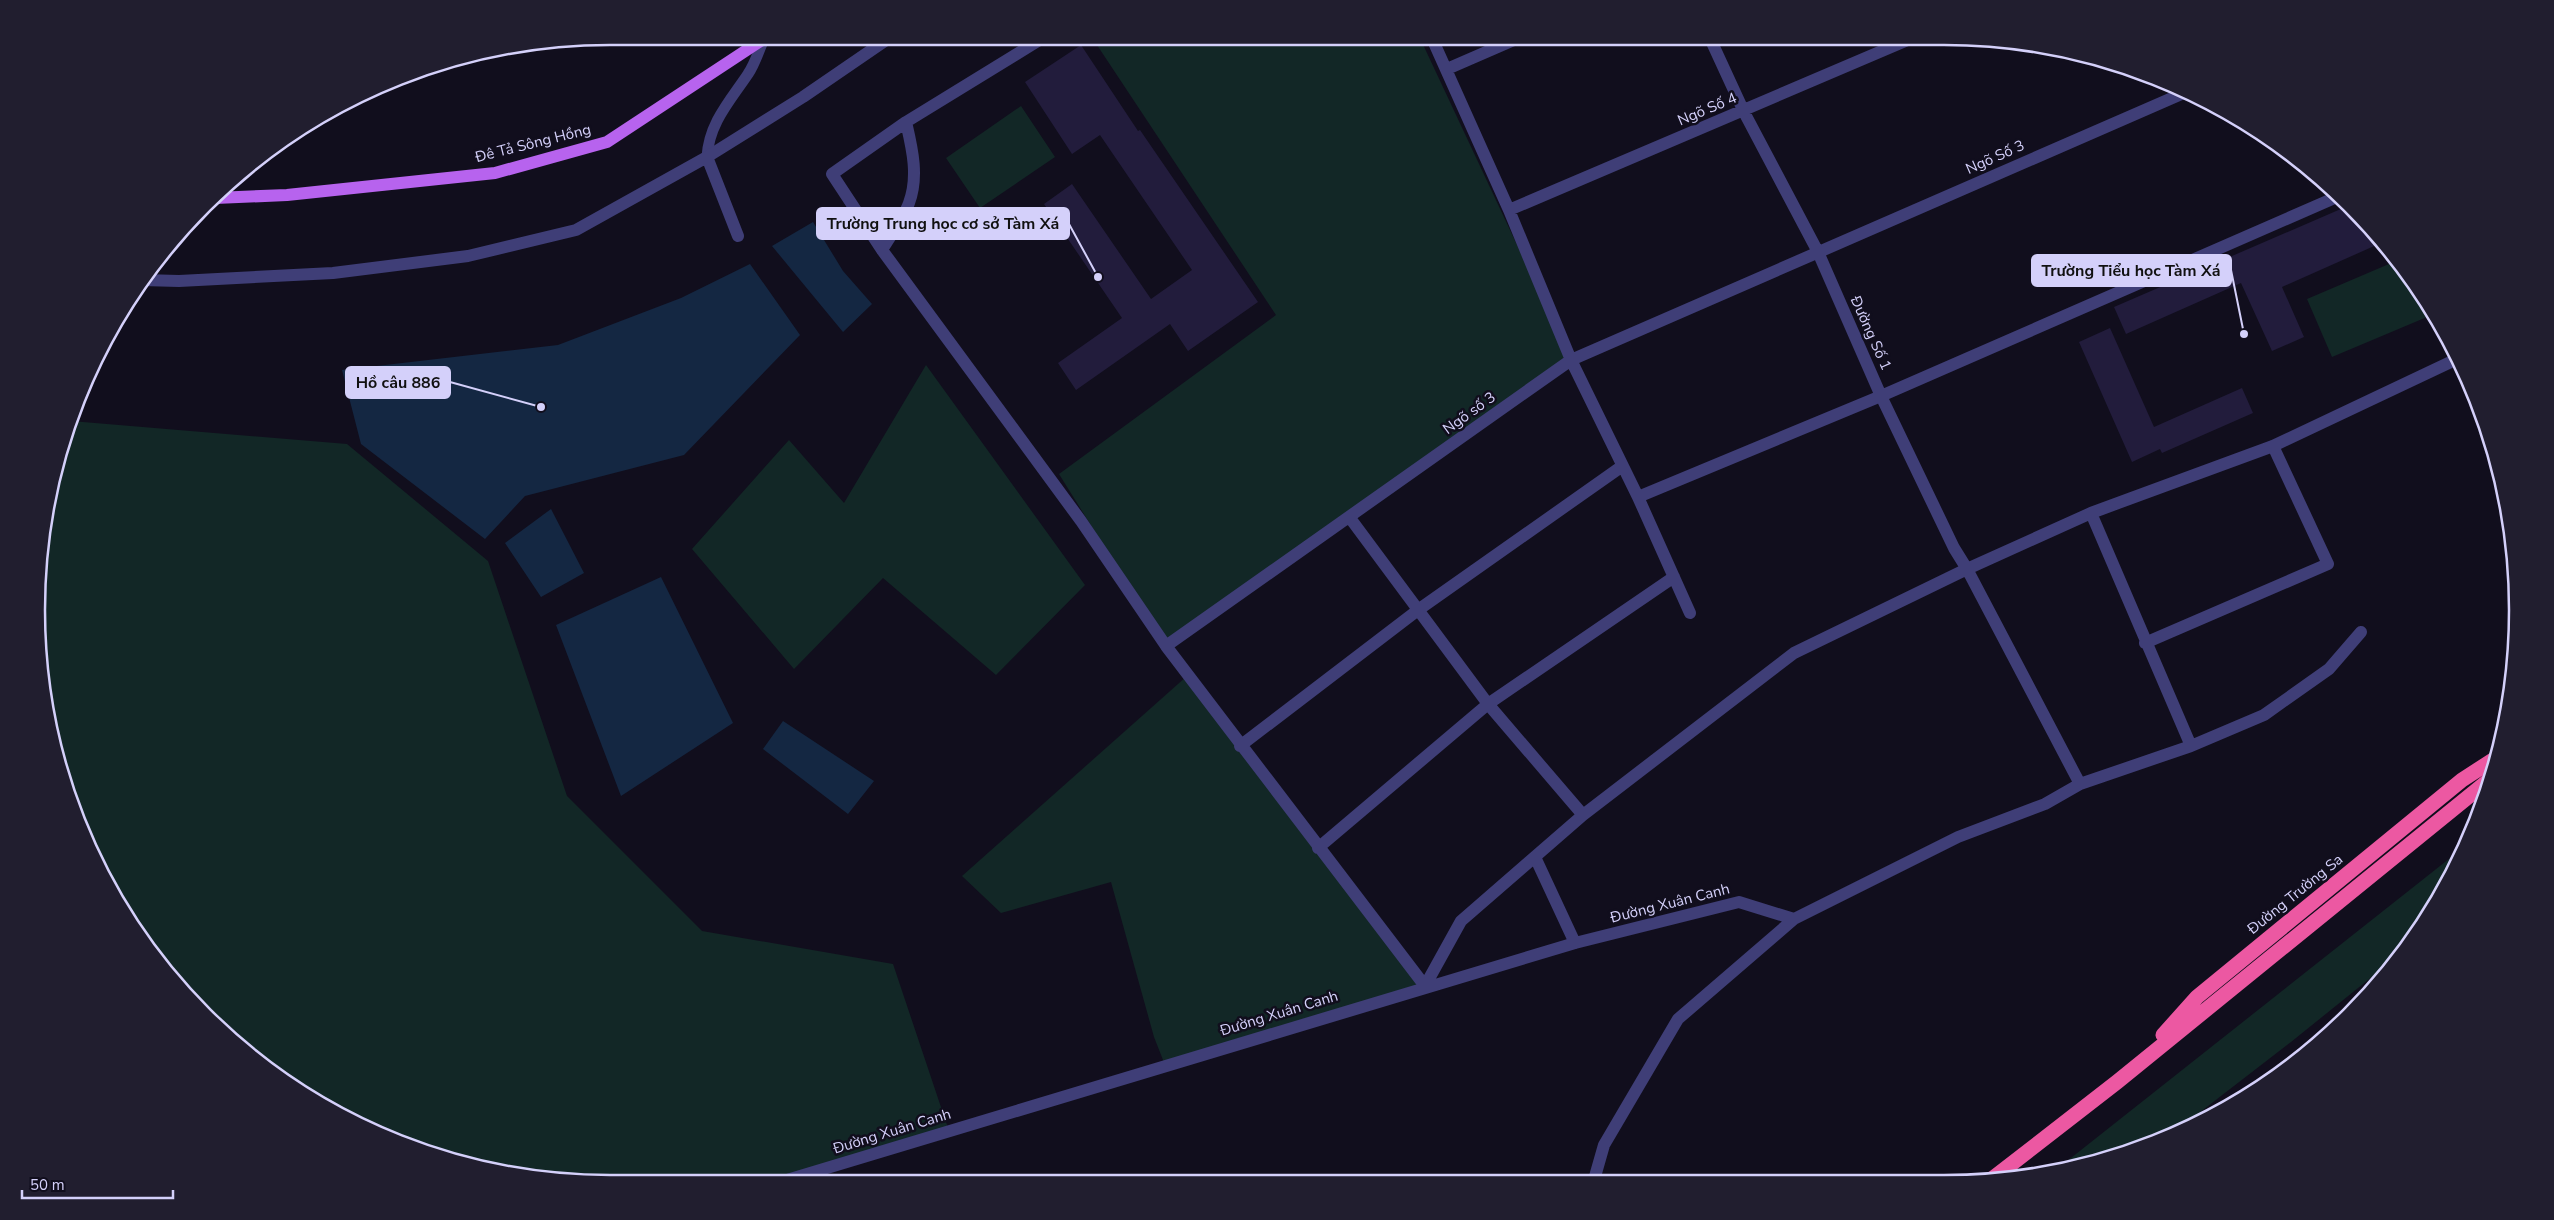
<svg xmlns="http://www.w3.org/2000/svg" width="2554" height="1220" font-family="'Nunito Sans',sans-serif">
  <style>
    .green { fill: #122726 }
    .water { fill: #142742 }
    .building { fill: #221c3c }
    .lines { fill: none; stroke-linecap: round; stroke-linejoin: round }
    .lane { stroke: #3f3e77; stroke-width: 11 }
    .street { stroke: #3f3e77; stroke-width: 12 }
    .primary { stroke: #b763ee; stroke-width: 12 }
    .highway { stroke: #ec58a2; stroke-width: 15 }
    .labels { text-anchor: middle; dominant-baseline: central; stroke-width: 5; stroke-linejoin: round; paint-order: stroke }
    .street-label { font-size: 15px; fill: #d4d0fa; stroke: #110e1d }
    .rim { fill: none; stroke: #d4d0fa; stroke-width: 2.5 }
    .leader { fill: none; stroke: #d4d0fa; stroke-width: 2 }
    .callout-dot { fill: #d4d0fa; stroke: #110e1d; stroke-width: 2 }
    .callout { fill: #d4d0fa; stroke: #d4d0fa; stroke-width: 2 }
    .callout-label { font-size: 16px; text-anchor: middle; font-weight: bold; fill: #111 }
  </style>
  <rect width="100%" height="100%" fill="#110e1d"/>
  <!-- green -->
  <path class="green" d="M1091,36H1419L1571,360L1166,646L1059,474L1276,315Z
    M1021,106L1055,157L980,208L946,158Z
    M2396,261L2411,279L2427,317L2332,357L2307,299Z
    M926,365L1085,585L996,675L883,578L794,669L692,549L789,440L844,503Z
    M71,421L347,444L488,561L567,796L702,931L893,964L949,1131L777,1183L610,1184L498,1173L390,1140L291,1087L205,1016L155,959L96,864L67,794L41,685L37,573L47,498Z
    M1187,676L1425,986L1165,1065L1154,1037L1111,882L1001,913L962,876Z
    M2464,847L2404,951L2291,1042L2164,1140L2057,1169Z"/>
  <!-- water -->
  <path class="water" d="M813,222L843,271L872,304L843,332L772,246Z
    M750,264L800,335L684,455L525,496L485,539L361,444L342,370L558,345L681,298Z
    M551,509L584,573L541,597L505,543Z
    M661,577L733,723L621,796L556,625Z
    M783,721L874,781L848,814L763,749Z"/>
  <!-- building -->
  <path class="building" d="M1081,45L1138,131L1140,130L1258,302L1188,351L1170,324L1076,390L1058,363L1122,318L1044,204L1072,184L1151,299L1192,270L1100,135L1072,154L1025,82Z
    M2350,205L2381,243L2282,287L2304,337L2272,351L2241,283L2126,334L2114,307Z
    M2110,328L2154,427L2242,388L2253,413L2162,453L2160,449L2132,462L2079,342Z"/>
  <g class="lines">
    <!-- lane -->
    <path class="lane" d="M707,157C709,123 730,101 748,74C755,64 759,50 764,39"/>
    <!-- street -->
    <path class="street" d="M1046,36L906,122L832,174L882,250L1081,521L1166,646L1425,986L1461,921L1583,815L1794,653L1967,569L2091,513L2273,446L2457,359
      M1431,36L1509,210L1571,360L1638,497L1690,613
      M1709,36L1744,112L1818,252L1881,396L1954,548L1967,569L2080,784
      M1447,69L1523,36
      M707,157L738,236
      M1509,210L1917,36
      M882,250C891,235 903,219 909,203C919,176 912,148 906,122
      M142,280L179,281L333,273L468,256L576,230L707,157L803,97L892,36
      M1638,497L1881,396L2339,196
      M2091,513L2191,746
      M1350,518L1488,704L1583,815
      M2145,643L2328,564L2273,446
      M1166,646L1571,360L2186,92
      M1240,746L1418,610L1621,467
      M1318,848L1488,704L1674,577
      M1535,857L1575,943
      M1594,1180L1604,1145L1678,1019L1794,919L1958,837L2045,804L2080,784L2191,746L2264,715L2329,669L2361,632
      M777,1183L1575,943L1739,902L1794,919"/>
    <!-- primary -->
    <path class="primary" d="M215,198L287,195L495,173L607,142L768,36"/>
    <!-- highway -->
    <path class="highway" d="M2163,1035L2197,997L2462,780L2496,758
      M1992,1179L2117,1082L2489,780"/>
  </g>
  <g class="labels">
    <!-- street labels -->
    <g class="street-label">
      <text transform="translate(1707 109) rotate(-23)">Ngõ Số 4</text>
      <text transform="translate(533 143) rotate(-14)">Đê Tả Sông Hồng</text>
      <text transform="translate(1995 157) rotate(-24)">Ngõ Số 3</text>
      <text transform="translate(1871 333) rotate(66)">Đường Số 1</text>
      <text transform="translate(1469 413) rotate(-36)">Ngõ số 3</text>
      <text transform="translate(2295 894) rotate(-39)">Đường Trường Sa</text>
      <text transform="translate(1670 903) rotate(-14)">Đường Xuân Canh</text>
      <text transform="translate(1279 1013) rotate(-17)">Đường Xuân Canh</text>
      <text transform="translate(892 1131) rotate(-17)">Đường Xuân Canh</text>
    </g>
  </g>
  <!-- crop -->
  <path d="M0 0H2554V1220H0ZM610 45H1944A565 565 0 0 1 2509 610V610A565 565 0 0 1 1944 1175H610A565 565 0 0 1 45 610V610A565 565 0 0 1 610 45Z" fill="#211e2f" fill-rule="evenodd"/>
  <path class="rim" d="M610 45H1944A565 565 0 0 1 2509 610V610A565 565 0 0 1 1944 1175H610A565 565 0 0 1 45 610V610A565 565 0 0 1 610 45Z"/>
  <!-- callouts -->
  <path class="leader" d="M1098 277L1069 224M2244 334L2231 270M541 407L450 382"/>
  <g class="callout-dot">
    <circle cx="1098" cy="277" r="5"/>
    <circle cx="2244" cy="334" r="5"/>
    <circle cx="541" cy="407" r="5"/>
  </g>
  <g class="callout">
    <rect x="817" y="208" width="252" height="31" rx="5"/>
    <rect x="2032" y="255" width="199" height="31" rx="5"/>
    <rect x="346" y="367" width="104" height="31" rx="5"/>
  </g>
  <g class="callout-label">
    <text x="943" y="229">Trường Trung học cơ sở Tàm Xá</text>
    <text x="2131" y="276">Trường Tiểu học Tàm Xá</text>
    <text x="398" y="388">Hồ câu 886</text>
  </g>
  <!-- scale -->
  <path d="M22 1190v8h151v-8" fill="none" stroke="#d4d0fa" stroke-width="2.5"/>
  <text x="30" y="1190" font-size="15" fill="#d4d0fa" stroke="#110e1d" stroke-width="4" paint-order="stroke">50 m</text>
</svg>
